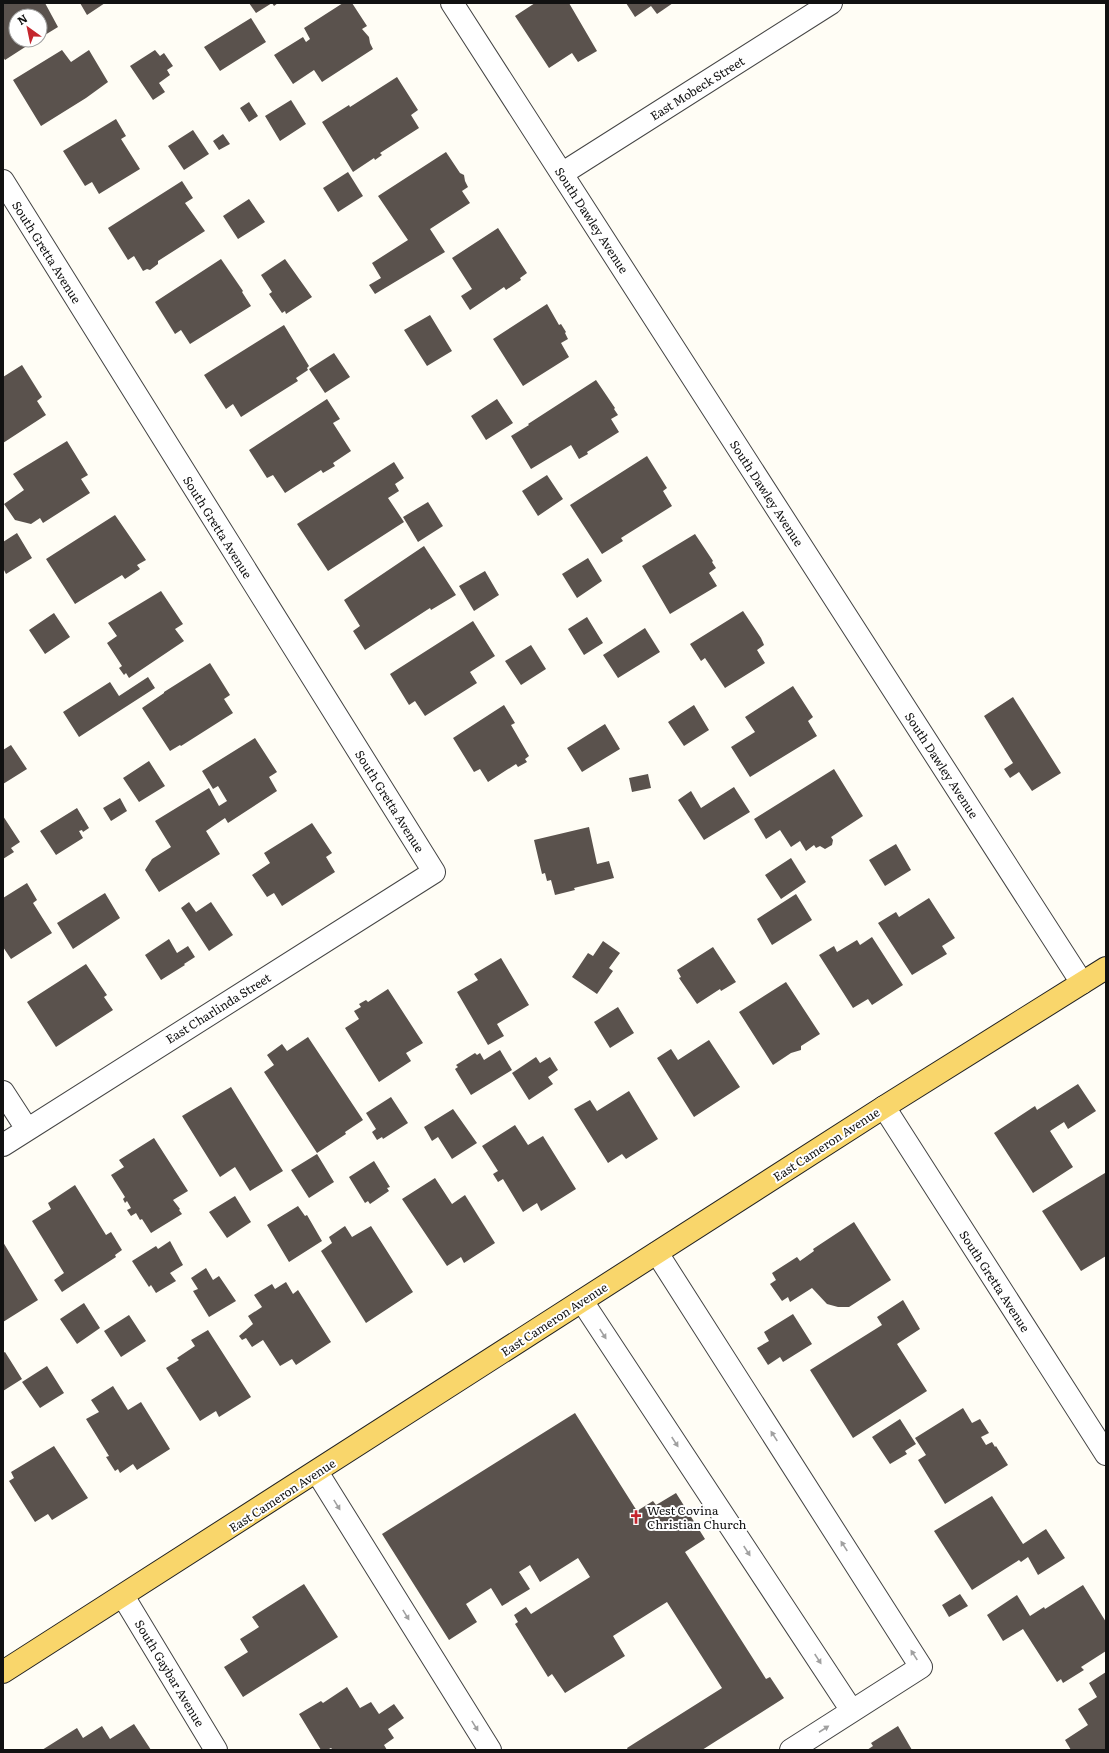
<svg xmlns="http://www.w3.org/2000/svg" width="1109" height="1753" font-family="Literata,serif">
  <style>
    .building { fill: #5a524d }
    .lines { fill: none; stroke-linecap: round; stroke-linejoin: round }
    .minor-casing { stroke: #444; stroke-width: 24 }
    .major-casing { stroke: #222; stroke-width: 24 }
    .minor { stroke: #fff; stroke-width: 22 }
    .major { stroke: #f9d66b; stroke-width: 22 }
    .oneway { fill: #a0a0a0 }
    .labels { text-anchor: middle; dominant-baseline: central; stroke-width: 4; stroke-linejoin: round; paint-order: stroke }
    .street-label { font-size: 12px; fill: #111; stroke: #fff }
    .poi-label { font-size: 12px; fill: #111; stroke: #fff; text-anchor: start }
  </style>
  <rect width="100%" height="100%" fill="#fffdf5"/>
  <!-- building -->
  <path class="building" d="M3,3H45L58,27L40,38V16H16V40H36L5,60L3,57Z
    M80,3H105L87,15Z
    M249,3H278L274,6L272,3L256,13Z
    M343,3H352L367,26L362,29L369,37L370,43L373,49L322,82L314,70L293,84L274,55L303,37L306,42L310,39L304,28Z
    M535,3H569L597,51L578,62L572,53L549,68L515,16Z
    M626,3H673L657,14L651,6L635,17Z
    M251,18L266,42L220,71L204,47Z
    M62,50L71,62L89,50L108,82L86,98L41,126L13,80Z
    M155,50L160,56L164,53L173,66L167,70L170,75L159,83L165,92L153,100L130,66Z
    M397,77L418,110L411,115L419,128L380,153L382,155L375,160L374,158L353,172L322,122L349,105L350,107Z
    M291,100L306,124L280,141L265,116Z
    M249,102L258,116L249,122L240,108Z
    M116,119L126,136L121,139L140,169L99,194L92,182L85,186L63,151Z
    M193,130L209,154L184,170L168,146Z
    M223,134L230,144L219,150L213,141Z
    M446,152L460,173L464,175L465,181L468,187L462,191L470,203L430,229L445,252L375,294L369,285L381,278L372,263L408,240L378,196Z
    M348,172L363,196L338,212L323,188Z
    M182,181L193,198L185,203L205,231L158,261V264L150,270L147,269L143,271L134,256L128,260L108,228Z
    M249,199L265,222L238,239L223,216Z
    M498,228L527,273L520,278L521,280L506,290L504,287L470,310L461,296L472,289L452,258Z
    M221,259L243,291L242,292L251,306L190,344L181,330L175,334L155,302Z
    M285,259L312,297L286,314L285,311L282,313L269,294L272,292L261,275Z
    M547,304L559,325L561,324L566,332L565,333L568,339L561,343L569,357L523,386L493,339Z
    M430,315L452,351L427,366L404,330Z
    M284,325L309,366L307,368L308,370L296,378L298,381L241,417L233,404L226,409L204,375Z
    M334,353L350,377L325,393L309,369Z
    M22,365L42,397L37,401L46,415L3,443V377Z
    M596,380L615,408L614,409L618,415L611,419L619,432L587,452L588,454L579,459L571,445L531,469L511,436L529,425L528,424Z
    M327,399L340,419L333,423L351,451L333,463L335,466L323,473L321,470L285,493L273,475L267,478L249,450Z
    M497,399L513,423L486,440L471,416Z
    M67,441L88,475L81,479L90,493L43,523L40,518L31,524L15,520L4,504L24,490L13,474Z
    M647,456L667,488L663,491L672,506L621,538L623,541L602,554L570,505Z
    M394,462L404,478L395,484L399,491L388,498L404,522L328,571L297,524Z
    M547,475L563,499L538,516L522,491Z
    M428,502L443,526L418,542L403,517Z
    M115,515L146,560L137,565L140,569L125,579L122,575L75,604L46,559Z
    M17,533L32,558L6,574L3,568V542Z
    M695,534L713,561L712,562L716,568L709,573L717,586L670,614L642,566Z
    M424,546L456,595L431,610L430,608L365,650L353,631L360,626L344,600Z
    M588,558L602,581L577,598L562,574Z
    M485,571L499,595L474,611L459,586Z
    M161,591L183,624L175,629L184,641L129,678L126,673L124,675L119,668L122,666L107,643L117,636L108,623Z
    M743,611L761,638L764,645L757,650L765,663L725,688L705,658L701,661L690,644Z
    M54,613L70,637L45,654L29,630Z
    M587,617L603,643L584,655L568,629Z
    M473,621L495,656L470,672L477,683L425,716L415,701L409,705L390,674Z
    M645,628L660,652L618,678L603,655Z
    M531,645L546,669L521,685L505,661Z
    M210,663L230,695L224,699L233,713L181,746L180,745L170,751L142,708L164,693V692Z
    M148,677L155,688L79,737L63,712L110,682L119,696Z
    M793,686L813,717L808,721L817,736L750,777L731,747L755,732L745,717Z
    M1013,697L1061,773L1032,791L1019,772L1010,778L1004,769L1013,763L984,716Z
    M504,705L515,723L511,725L529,756L525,759L527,762L518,767L516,764L488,782L480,769L474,772L453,738Z
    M694,705L709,730L684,746L668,722Z
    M605,724L620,749L582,772L567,748Z
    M255,738L277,772L269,777L277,791L228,823L225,818L206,831L220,854L159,892L145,870L152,859L171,847L155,821L209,788L219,806L227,801L218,786L213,789L202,771Z
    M11,745L27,769L3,784V750Z
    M149,761L165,786L139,802L123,778Z
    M834,769L863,816L831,837L833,840L832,845L825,849L820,846L816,848L814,845L806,851L800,841L791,847L780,830L766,839L754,819Z
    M648,774L651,788L632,792L629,778Z
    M734,787L750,812L704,840L678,800L691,791L701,808Z
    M120,798L127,811L111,821L103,808Z
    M77,808L89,828L83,832L82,830L79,831L83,838L56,855L40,831Z
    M3,816L20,842L11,848L14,852L3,859Z
    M312,823L332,853L326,857L335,872L282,906L274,893L267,897L252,875L270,863L264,853Z
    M589,827L597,864L609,861L614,878L574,888L575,890L555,895L551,880L547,881L545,873L542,874L534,840Z
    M896,844L911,870L885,886L869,860Z
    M791,858L806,882L781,899L765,875Z
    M27,883L37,900L33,903L52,933L11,959L3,947V898Z
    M105,893L120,918L73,949L57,923Z
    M796,894L812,920L772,945L757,919Z
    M929,898L955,938L942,946L947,954L912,975L878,923L896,912L899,917Z
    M189,902L196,912L211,902L233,935L209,951L181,908Z
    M872,937L903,985L872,1005L868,999L853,1008L819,955L834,946L837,952L857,940L860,945Z
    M169,939L177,953L188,946L195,957L184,964L185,965L161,980L145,955Z
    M603,941L620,953L609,968L613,971L597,994L572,977L588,953L593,956Z
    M713,947L736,982L721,991L720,989L697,1004L679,978L681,977L677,970Z
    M501,958L529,1005L497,1024L504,1036L488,1045L457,992L478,980L474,974Z
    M86,964L107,995L104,997L113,1010L56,1047L27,1002Z
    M786,982L820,1034L801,1046V1050L791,1053L773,1065L739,1012Z
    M388,989L423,1043L406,1053L411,1061L379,1082L345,1028L359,1019L354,1011L361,1007L359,1004L366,1000L368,1002Z
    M618,1007L634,1033L610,1048L594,1022Z
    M308,1037L363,1120L345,1132L346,1134L317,1153L264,1072L274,1065L267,1055L282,1044L287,1051Z
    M709,1040L740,1087L694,1117L657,1058L671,1049L678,1060Z
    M500,1050L512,1070L471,1095L455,1069L458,1067L456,1065L475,1053L477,1055L480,1053L484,1060Z
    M536,1057L540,1063L550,1057L558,1070L548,1077L553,1084L529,1100L512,1073Z
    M1078,1084L1096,1111L1068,1129L1064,1122L1050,1131L1073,1167L1033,1193L994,1133L1035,1106L1037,1110Z
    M231,1087L283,1171L250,1191L235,1167L220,1177L182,1116Z
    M629,1091L658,1139L626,1159L622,1154L608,1163L574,1109L590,1100L597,1111Z
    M391,1097L408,1123L383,1139L382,1137L377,1140L372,1132L376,1129L366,1113Z
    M453,1109L477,1143L452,1159L438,1137L432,1141L424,1127Z
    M515,1125L528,1145L543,1136L576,1189L541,1211L537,1203L523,1212L503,1179L498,1182L493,1174L498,1171L482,1146Z
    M154,1138L188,1191L173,1200L180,1209L179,1210L182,1214L151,1233L142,1219L140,1220L136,1213L131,1216L127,1210L131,1208L127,1201L125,1203L123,1199L125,1197L111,1175L124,1167L119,1160Z
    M317,1154L334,1182L309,1198L291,1170Z
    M374,1161L390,1187L387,1188L389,1191L370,1204L368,1201L365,1203L349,1177Z
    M1105,1173L1106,1256L1081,1271L1042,1211Z
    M435,1178L452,1204L465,1195L495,1243L464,1263L461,1257L447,1266L402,1199Z
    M75,1185L106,1235L111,1232L122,1250L115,1255L116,1257L62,1292L54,1280L64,1273L32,1221L51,1209L48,1203Z
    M235,1196L251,1222L227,1238L209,1212Z
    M298,1206L305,1216L307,1215L322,1241L289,1262L267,1225Z
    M854,1222L891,1280L849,1307H838L827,1304L812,1288L790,1302L788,1297L782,1301L770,1284L776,1280L772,1273L797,1257L800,1261L814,1251L813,1249Z
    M345,1226L352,1237L371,1226L413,1292L366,1323L321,1251L332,1243L329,1237Z
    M170,1241L183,1265L170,1273L176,1281L156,1293L151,1285L149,1287L132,1261L156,1246L158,1249Z
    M3,1242L38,1300L3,1322Z
    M206,1268L213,1280L219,1276L236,1301L209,1317L193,1291L198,1289L191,1278Z
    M286,1282L293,1294L298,1290L331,1342L296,1365L292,1359L280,1366L263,1340L252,1347L246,1338L242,1340L239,1336L253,1324L248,1316L262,1307L254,1295L272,1284L275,1289Z
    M903,1300L920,1329L897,1344L927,1391L853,1438L810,1370L882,1325L877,1317Z
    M84,1303L100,1328L77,1344L60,1319Z
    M793,1314L812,1344L783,1362L780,1357L768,1365L757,1348L769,1341L764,1332Z
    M129,1315L146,1341L121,1357L104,1331Z
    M208,1330L251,1397L219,1417L216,1411L200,1421L166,1368L179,1360L177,1358L195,1346L191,1340Z
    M5,1352L22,1379L3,1391V1353Z
    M47,1366L64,1393L40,1408L22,1382Z
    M113,1386L128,1410L141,1402L170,1449L137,1470L133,1464L120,1473L118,1469L115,1471L106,1457L109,1456L86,1419L99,1412L91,1400Z
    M963,1408L972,1423L980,1419L989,1433L981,1437L986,1445L992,1442L995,1447L996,1446L1008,1465L945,1504L918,1460L926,1455L915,1438Z
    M575,1413L637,1511L653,1501L656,1505L676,1493L705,1539L685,1552L766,1679L770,1677L784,1698L702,1750H628L627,1748L722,1688L667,1602L613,1636L625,1656L565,1693L552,1674L548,1677L515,1624L518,1622L514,1615L526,1607L531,1614L590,1577L578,1558L540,1582L530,1565L519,1572L530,1589L502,1606L491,1588L466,1604L477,1622L449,1640L382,1534Z
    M900,1419L916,1444L905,1451L907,1454L890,1464L872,1437Z
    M54,1446L88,1498L52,1520L48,1514L35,1522L9,1481L14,1478L11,1472Z
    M992,1496L1023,1544L1046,1529L1065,1558L1038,1575L1028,1557L1021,1562L1019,1560L972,1590L934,1531Z
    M304,1584L338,1637L243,1697L224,1667L248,1652L240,1639L259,1627L252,1617Z
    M1083,1585L1106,1622V1651L1081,1667L1084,1670L1063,1683L1061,1679L1057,1682L1023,1629L1003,1641L987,1615L1017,1595L1030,1616L1044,1607L1045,1609Z
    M960,1594L968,1606L949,1617L942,1605Z
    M1106,1672V1750H1071L1065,1740L1088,1725L1078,1709L1097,1697L1089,1683Z
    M347,1687L360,1708L371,1702L379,1714L394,1704L404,1718L388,1729L394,1738L384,1745L387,1750H333L331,1748L327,1750H321L299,1714L321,1701L323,1703Z
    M134,1724L151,1750H42L77,1728L83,1738L102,1726L110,1739Z
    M898,1726L912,1750H867L873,1746L871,1743Z"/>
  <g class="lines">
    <defs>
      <path id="minor" d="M452,3L1082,983
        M563,173L831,3
        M3,181L434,872L3,1145
        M3,1092L27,1129
        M884,1107L1106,1454
        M657,1253L921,1667L791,1750
        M582,1301L852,1711
        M317,1472L490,1750
        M123,1596L216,1750"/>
      <path id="major" d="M3,1672L884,1107L1106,968"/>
    </defs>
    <!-- minor casing -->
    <use href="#minor" class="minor-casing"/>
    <!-- major casing -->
    <use href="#major" class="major-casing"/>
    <!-- minor -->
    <use href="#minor" class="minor"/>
    <!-- major -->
    <use href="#major" class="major"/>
  </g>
  <!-- one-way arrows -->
  <defs><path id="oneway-solid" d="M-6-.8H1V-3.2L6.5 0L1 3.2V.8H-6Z"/></defs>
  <g class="oneway">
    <use href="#oneway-solid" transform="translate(603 1334) rotate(57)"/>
    <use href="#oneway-solid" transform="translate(774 1436) rotate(-123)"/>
    <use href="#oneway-solid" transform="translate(675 1442) rotate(57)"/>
    <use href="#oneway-solid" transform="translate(337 1505) rotate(58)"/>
    <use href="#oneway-solid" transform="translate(844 1546) rotate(-123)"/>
    <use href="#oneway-solid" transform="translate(747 1551) rotate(57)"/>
    <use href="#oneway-solid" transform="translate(406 1615) rotate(58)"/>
    <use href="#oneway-solid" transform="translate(914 1655) rotate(-123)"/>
    <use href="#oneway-solid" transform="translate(818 1659) rotate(57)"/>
    <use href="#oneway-solid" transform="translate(475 1726) rotate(58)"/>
    <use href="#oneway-solid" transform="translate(824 1729) rotate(-33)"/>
  </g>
  <!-- icons -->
  <defs>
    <symbol id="church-bare" viewBox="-9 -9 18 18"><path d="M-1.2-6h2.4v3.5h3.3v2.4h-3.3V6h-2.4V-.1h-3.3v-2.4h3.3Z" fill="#c4262e" stroke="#fff" stroke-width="2.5" paint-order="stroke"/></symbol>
  </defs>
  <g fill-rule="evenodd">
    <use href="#church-bare" x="626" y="1507" width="20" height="20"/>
  </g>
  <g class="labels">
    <!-- street labels -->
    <g class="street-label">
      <text transform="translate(697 88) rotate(-32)">East Mobeck Street</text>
      <text transform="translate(592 220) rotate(57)">South Dawley Avenue</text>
      <text transform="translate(47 252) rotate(58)">South Gretta Avenue</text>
      <text transform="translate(767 493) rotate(57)">South Dawley Avenue</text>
      <text transform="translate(218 527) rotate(58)">South Gretta Avenue</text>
      <text transform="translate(942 765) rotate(57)">South Dawley Avenue</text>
      <text transform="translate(390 801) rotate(58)">South Gretta Avenue</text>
      <text transform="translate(218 1008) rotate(-32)">East Charlinda Street</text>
      <text transform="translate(826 1144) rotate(-33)">East Cameron Avenue</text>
      <text transform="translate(995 1281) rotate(57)">South Gretta Avenue</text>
      <text transform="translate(554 1319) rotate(-33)">East Cameron Avenue</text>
      <text transform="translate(282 1495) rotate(-33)">East Cameron Avenue</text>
      <text transform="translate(170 1673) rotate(59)">South Gaybar Avenue</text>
    </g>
    <!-- poi labels -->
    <g class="poi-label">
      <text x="647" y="1510">West Covina<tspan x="647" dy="14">Christian Church</tspan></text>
    </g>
  </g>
  <!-- border -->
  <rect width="1109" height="1753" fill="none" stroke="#111111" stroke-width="8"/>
  <!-- north arrow -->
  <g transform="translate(28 28) rotate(327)"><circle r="19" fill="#ffffff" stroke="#a0a0a0"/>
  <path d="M0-3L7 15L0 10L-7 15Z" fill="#c4262e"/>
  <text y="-6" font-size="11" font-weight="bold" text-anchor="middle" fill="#111111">N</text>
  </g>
</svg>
